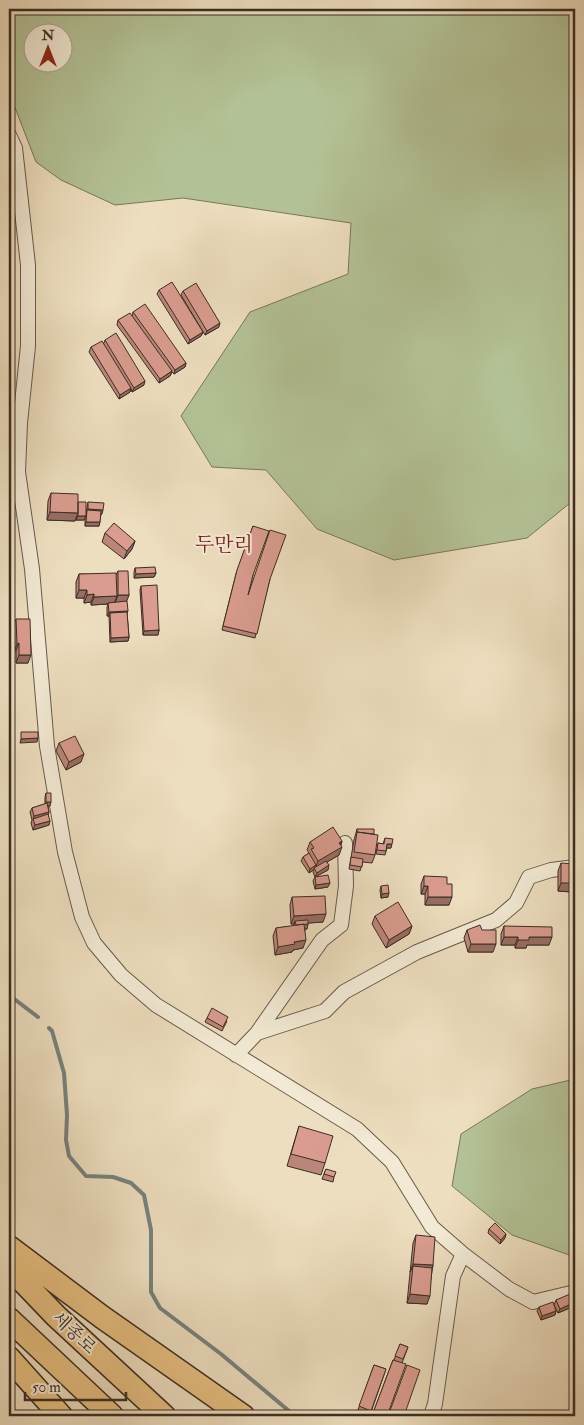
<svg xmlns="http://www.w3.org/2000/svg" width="584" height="1425" font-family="'IM FELL Double Pica','Noto Serif KR',serif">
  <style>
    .green { fill: #b3c296; stroke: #77785c; fill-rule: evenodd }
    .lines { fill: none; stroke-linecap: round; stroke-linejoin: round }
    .stream { stroke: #75827e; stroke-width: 4 }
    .minor-casing { stroke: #685a4a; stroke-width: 16 }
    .trunk-casing { stroke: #3b2e23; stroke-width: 25 }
    .minor { stroke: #f3ead5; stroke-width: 14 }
    .trunk { stroke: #e6bf80; stroke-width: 22 }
    .wall { fill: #bb867a; stroke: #3b2e23 }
    .shaded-wall { fill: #986d63; stroke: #3b2e23 }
    .building { fill: #d99c8e; stroke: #3b2e23 }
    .labels { text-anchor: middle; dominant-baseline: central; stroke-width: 4; stroke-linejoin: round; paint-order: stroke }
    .street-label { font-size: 18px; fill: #3b2e23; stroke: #f3ead5 }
    .quarter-label { font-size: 20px; fill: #7a1f14; stroke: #f3ead5 }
  </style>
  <rect width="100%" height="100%" fill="#eddebf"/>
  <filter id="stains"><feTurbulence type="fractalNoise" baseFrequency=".004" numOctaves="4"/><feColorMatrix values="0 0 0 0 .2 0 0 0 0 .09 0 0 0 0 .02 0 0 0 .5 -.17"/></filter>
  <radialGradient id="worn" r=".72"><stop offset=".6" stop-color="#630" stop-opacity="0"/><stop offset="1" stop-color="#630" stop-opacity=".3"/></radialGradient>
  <!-- green -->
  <path class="green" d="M9,9H575V499L527,538L394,560L317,529L266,470L212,467L181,416L250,312L348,274L351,223L183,198L115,205L61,180L36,162L9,92ZM32,32H62V62H32Z
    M575,1079V1257L512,1235L452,1186L461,1134L532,1089Z"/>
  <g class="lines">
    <!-- stream -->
    <path class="stream" d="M9,995L38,1017
      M49,1028L52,1031L64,1073L67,1115L66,1140L69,1156L86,1176L113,1177L131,1183L144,1195L151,1230V1292L160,1308L221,1354L295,1416"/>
    <defs>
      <path id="minor" d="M9,135L15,148L28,265V346L20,423L18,472L32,569L47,746L65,852L82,917L94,943L121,975L156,1005L357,1129L392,1162L432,1227L463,1254L453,1276L435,1404L431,1416
        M257,1033L325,1011L344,992L417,952L496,920L516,903L529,877L551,870L575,867
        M236,1055L257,1033L322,940L341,925L346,886L345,843
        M463,1254L509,1289L533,1302L575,1292"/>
      <path id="trunk" d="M9,1247L102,1317L243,1416
        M9,1267L56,1316L164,1416
        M9,1319L112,1416
        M9,1358L61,1416"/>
    </defs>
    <!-- minor casing -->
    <use href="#minor" class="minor-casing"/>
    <!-- trunk casing -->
    <use href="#trunk" class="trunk-casing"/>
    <!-- minor -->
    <use href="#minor" class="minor"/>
    <!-- trunk -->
    <use href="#trunk" class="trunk"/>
  </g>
  <!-- wall -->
  <path class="wall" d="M159,290L203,332L201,336L188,344L157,294Z
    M183,291L219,327L205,335L181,295Z
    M133,312L186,363L185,367L174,374L172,372L170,376L159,383L117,325L118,320L132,316Z
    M105,340L144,385L132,392L131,389L130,392L119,399L89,352L91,347L104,343Z
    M51,493L78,503L86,514L88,502L102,514H101L99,526H85V517L84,520H76L77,516L75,521L47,520L48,501Z
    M253,526V575L248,594L270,579L255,638L222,630L236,574Z
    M105,533L135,541L132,549L124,559L102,542Z
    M135,568L156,573L154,577L134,578V572Z
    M118,571L129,595L126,601L129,637L128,641L110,642L109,616H107V607L108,604L91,605V602L84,603V598H76V582L79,574L116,575Z
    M141,586L159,630L158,635H143L140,590Z
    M16,619L28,663H16V651L14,652L13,627Z
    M59,743L81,762L66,770L56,751Z
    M46,793L50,806H48L49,812L48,814L49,825L33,830L31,823L32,820L30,812L32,808L45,804V797Z
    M357,829L374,834L375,855L372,863L363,862L360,871L349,869L354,840Z
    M385,838L391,848H387L385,855L376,854L378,843L383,844Z
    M342,841L339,855L327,862L328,870L315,877L313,872L314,869L309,873L301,861L303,857L309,853L307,850L310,842Z
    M561,863L575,887H574L572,892L558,891V871Z
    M424,876L447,884L449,905H425V894H421V884Z
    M315,877L328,887L315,889L313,881Z
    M381,886L388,897L381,898L380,890Z
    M292,897L323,922L308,923L307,929H305L303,948L293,950L292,952L275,955L273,936L276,928L294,926V924H291L290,905Z
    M375,916L412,926L409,934L386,948L372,924Z
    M504,926L549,945H527L526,948H515V945H501V934Z
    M467,930L493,952H468L464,938Z
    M207,1018L227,1021L222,1031L205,1022Z
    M299,1126L325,1163L321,1175L287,1166Z
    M326,1169L334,1177L333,1182L322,1179Z
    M489,1229L505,1238L500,1244L488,1233Z
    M416,1235L433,1265L427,1304L407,1303L413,1243Z
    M556,1300L573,1303L572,1307L558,1313L554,1305Z
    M539,1307L556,1311L555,1315L541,1320L537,1311Z
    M400,1344L408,1347L402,1363L387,1416H372L393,1360H394Z
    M374,1365L386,1369L370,1415L358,1410Z"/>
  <!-- shaded-wall -->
  <path class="shaded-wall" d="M220,323L219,327L205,335L207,331Z
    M203,332L201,336L188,344L190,340Z
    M186,363L185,367L174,374L175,370Z
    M172,371L170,376L159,383L160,379Z
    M145,381L144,385L132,392L134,388Z
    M131,388L130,392L119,399L120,395Z
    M88,509L103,510L102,514L87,513Z
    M50,512L78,513L75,521L47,520Z
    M78,516H86L84,520H76Z
    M86,522H100L99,526H85Z
    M135,541L132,549L124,559L127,551Z
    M156,573L154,577L134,578L136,574Z
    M79,590H87L84,598H76Z
    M94,594L91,602L84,603L87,595Z
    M118,595H129L126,603H115Z
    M117,596L114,604L108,603V604L91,605L94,597Z
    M128,611L126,615L110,613L109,616H107L109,612Z
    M159,630L158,635H143L144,631Z
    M129,637L128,641L110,642L111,638Z
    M19,643L16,651L14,652L17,644Z
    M19,655H31L28,663H16Z
    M38,738L37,742L20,743L21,739Z
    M84,754L81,762L66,770L69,762Z
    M46,802H51L50,806H45Z
    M49,812L48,816L33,820L34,816Z
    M50,821L49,825L33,830L35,825Z
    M342,841L339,848L342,847L339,855L315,869L318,861Z
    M387,844H392L391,848H386Z
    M316,865L315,869L309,873L310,869Z
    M329,865L328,870L315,877L317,873Z
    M575,878V887H574L572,892L558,891L561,883Z
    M330,883L328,887L315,889L316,885Z
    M424,886H428L425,894H421Z
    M389,893L388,897L381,898L382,894Z
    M428,897H452L449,905H425Z
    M326,914L323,922L295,924V921L294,924H291L294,916Z
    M308,924L307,929H294L296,925Z
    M412,926L409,934L386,948L389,940Z
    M504,937H518L515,945H501Z
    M529,937H552L549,945H527L526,948H515L518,940Z
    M306,940L303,948L293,950L292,952L275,955L278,947L294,942Z
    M471,944H496L493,952H468Z
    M506,1234L505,1238L500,1244L501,1240Z
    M413,1264L433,1265L430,1274L413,1266L410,1272Z
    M410,1294L430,1296L427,1304L407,1303Z
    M573,1303L572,1307L558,1313L560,1309Z
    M556,1311L555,1315L541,1320L542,1316Z"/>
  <!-- building -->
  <path class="building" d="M172,282L203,332L190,340L159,290Z
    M196,283L220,323L207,331L183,291Z
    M145,304L186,363L175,370L133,312Z
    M130,313L172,371L160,379L118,320Z
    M116,333L145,381L134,388L105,340Z
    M102,341L131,388L120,395L91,347Z
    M51,493L78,494V513L50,512Z
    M78,502H86V516H78Z
    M88,502L104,503L103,510L88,509Z
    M87,510L101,511L100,522H86Z
    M114,523L135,541L127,551L105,533Z
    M253,526L269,531L253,575L248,595L270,530L286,535L270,579L257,634L223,626L237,570Z
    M155,567L156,573L136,574L135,568Z
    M118,571H128L129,595H118Z
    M116,573L117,596L94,597V594L87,595V590H79V574Z
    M157,585L159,630L144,631L141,586Z
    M127,601L128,611L109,612L108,603Z
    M127,612L129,637L111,638L110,613Z
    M16,619H30L31,655H19V643L17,644Z
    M21,732H38V738L21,739Z
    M75,736L84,754L69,762L59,743Z
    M46,793H51V802H46Z
    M47,803L49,812L34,816L32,808Z
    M48,814L50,821L35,825L33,819Z
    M333,827L342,841L339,843L342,847L318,861L311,849L314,848L310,842Z
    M357,829H374V834L357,832Z
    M357,832L378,835L375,855L354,852Z
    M385,838L393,839L392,844H387L386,851L377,850L378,843L384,844Z
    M309,853L316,865L310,869L303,857Z
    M351,857L363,859L362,867L350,865Z
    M326,861L329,865L317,873L314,868Z
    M561,863L575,864V883H561Z
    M328,875L330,883L316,885L315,877Z
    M424,876L447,877V884H452V897H428V886H424Z
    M388,885L389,893L382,894L381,886Z
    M325,896L326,914L294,916L292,897Z
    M398,902L412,926L389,940L375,916Z
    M308,920V924L296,925L295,921Z
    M304,924L306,940L294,942L295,944L278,947L276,928Z
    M480,925L482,930H496V944H471L467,930Z
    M504,926L552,927V937H529V940H518V937H504Z
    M212,1008L228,1017L223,1027L207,1018Z
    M299,1126L333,1136L325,1163L291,1154Z
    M326,1169L336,1172L334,1177L324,1174Z
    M495,1223L506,1234L501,1240L489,1229Z
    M416,1235L435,1237L433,1265L413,1264Z
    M413,1266L432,1268L430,1296L410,1294Z
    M570,1294L573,1303L560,1309L556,1300Z
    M553,1302L556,1311L542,1316L539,1307Z
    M400,1344L408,1347L403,1359L395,1356Z
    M393,1360L406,1364L387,1416H382L373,1413Z
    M374,1365L386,1369L371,1411L359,1406Z
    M407,1365L420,1370L404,1416H388Z"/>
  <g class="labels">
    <!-- street labels -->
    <g class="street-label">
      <text transform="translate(74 1333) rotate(43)">세종로</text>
    </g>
    <!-- quarter labels -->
    <g class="quarter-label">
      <text x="224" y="544">두만리</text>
    </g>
  </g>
  <!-- margin -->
  <rect width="584" height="1425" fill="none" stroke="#eddebf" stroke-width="30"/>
  <rect x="10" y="10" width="564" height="1405" fill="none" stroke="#3b2e23" stroke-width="2.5"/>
  <rect x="15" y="15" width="554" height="1395" fill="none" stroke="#3b2e23"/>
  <!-- north arrow -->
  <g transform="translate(48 48)"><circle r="24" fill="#f3ead5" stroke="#a99f8e"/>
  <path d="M0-4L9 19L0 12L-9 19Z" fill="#8f2418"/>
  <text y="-8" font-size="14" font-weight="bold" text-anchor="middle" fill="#3b2e23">N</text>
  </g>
  <!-- scale -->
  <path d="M25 1392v8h101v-8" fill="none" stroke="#3b2e23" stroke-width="2.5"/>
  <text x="32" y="1392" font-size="15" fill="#3b2e23" stroke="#f3ead5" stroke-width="4" paint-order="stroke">50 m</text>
  <rect width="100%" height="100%" filter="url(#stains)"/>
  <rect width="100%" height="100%" fill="url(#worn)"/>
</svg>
